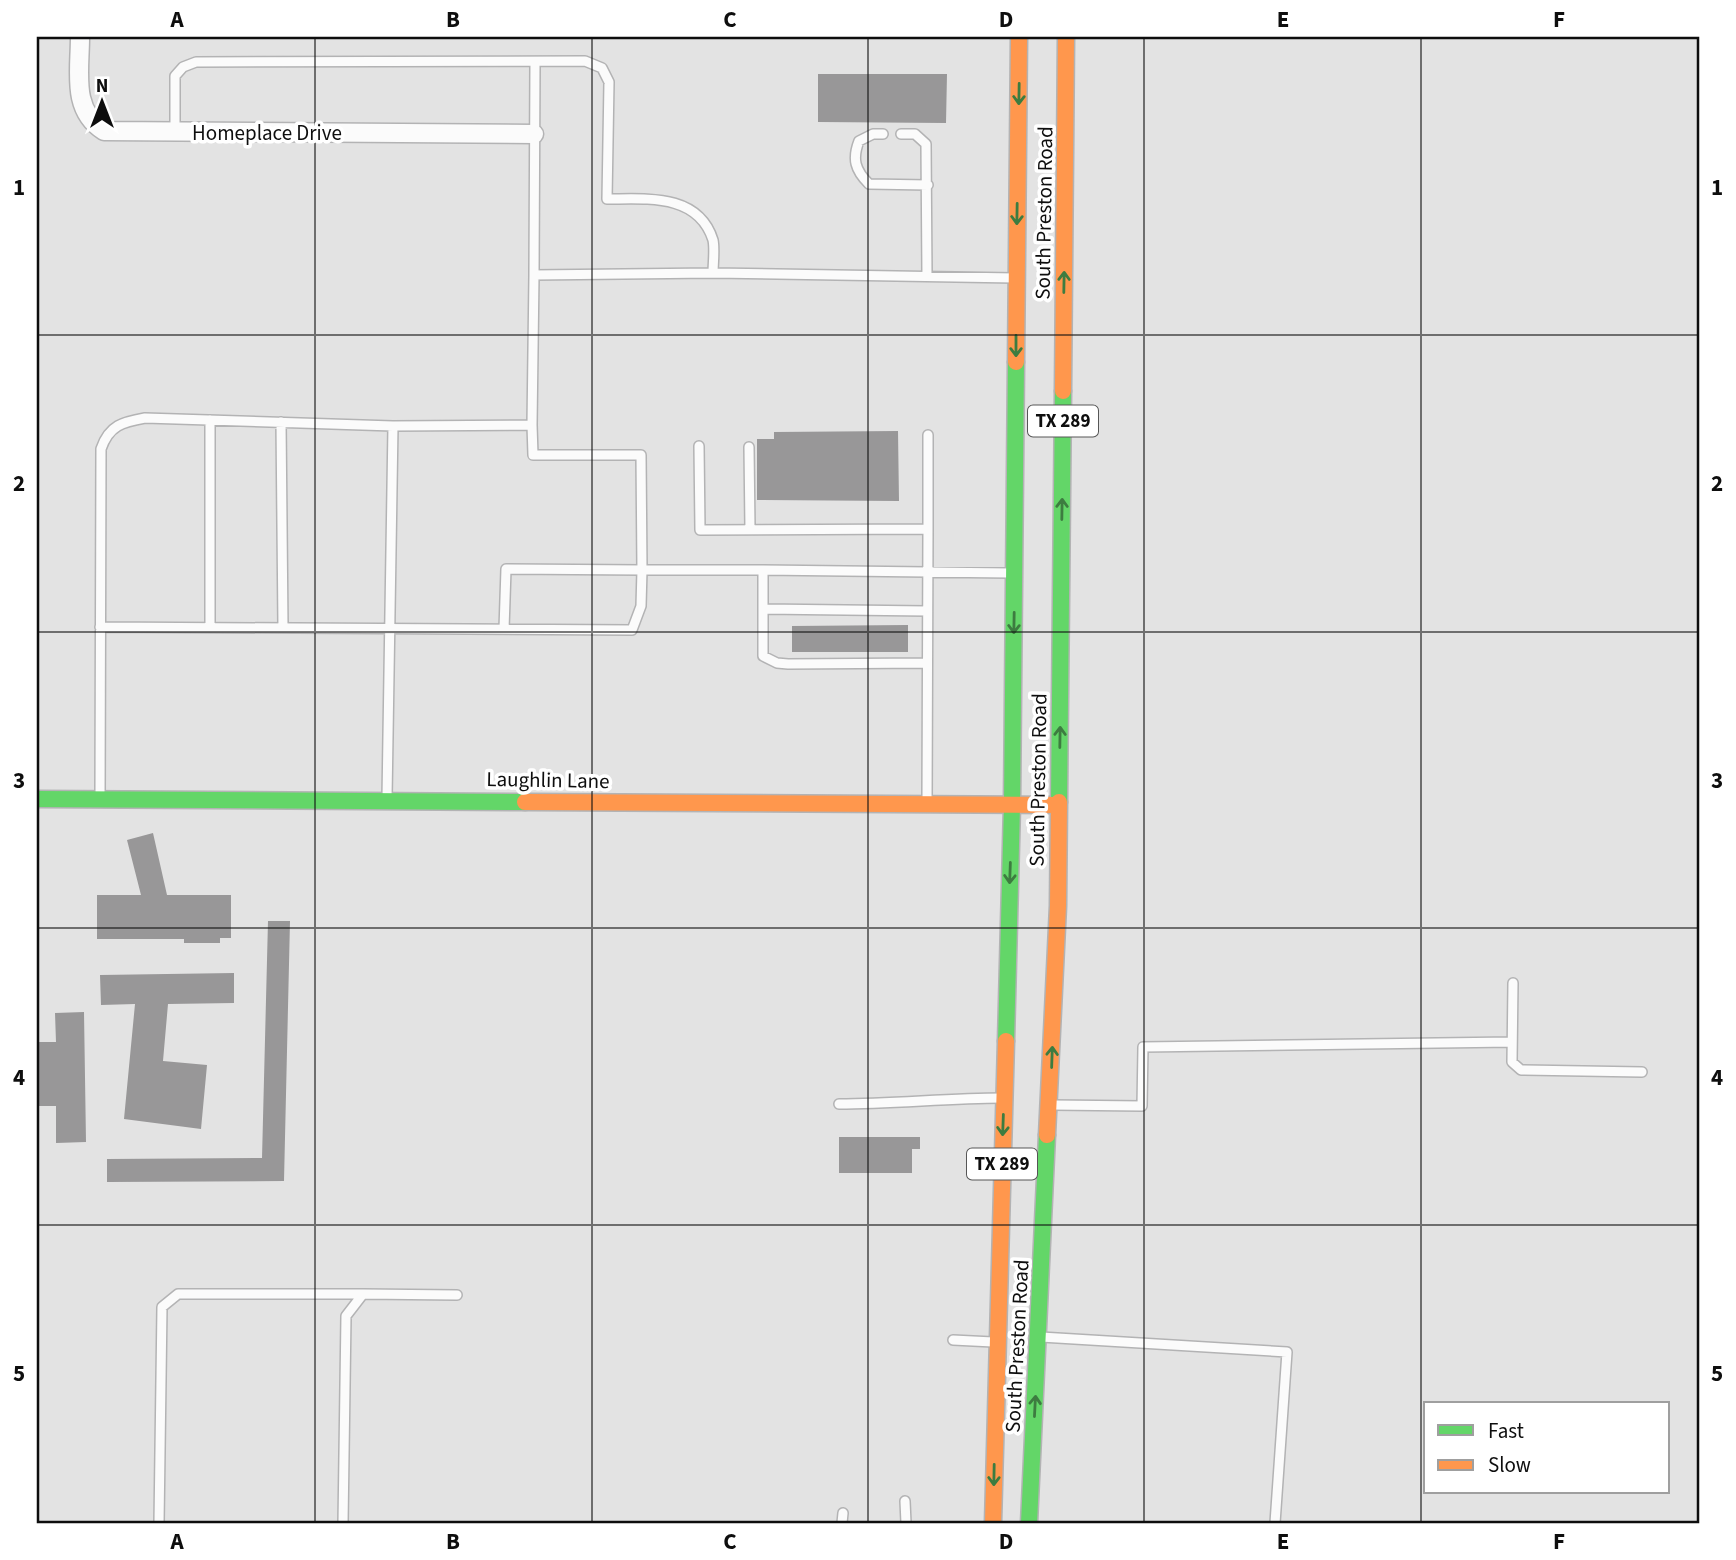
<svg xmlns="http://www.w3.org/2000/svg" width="1736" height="1560" font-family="'Source Sans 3',sans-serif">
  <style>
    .building { fill: #989798 }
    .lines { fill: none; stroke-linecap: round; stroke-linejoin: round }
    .lane-casing { stroke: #b3b3b4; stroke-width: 12 }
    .street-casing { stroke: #b3b3b4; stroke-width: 21 }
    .fast-casing { stroke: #b3b3b4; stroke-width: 19 }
    .slow-casing { stroke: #b3b3b4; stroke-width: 19 }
    .lane { stroke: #fbfbfb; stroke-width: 9 }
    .street { stroke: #fbfbfb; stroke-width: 18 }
    .fast { stroke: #63d668; stroke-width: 16 }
    .slow { stroke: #ff974d; stroke-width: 16 }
    .oneway { stroke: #3d7c40 }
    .grid { fill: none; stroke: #0e0e0e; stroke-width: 2; stroke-opacity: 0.55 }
    .labels { text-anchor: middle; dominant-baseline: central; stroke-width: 7; stroke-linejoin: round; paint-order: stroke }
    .shield { fill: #fff; stroke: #565656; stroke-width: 2 }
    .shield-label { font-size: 19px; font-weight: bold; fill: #0e0e0e }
    .street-label { font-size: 21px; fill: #0e0e0e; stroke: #fff }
    .neatline { fill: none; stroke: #0e0e0e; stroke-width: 2.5 }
    .grid-label { font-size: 23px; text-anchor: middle; font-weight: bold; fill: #0e0e0e }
  </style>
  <rect width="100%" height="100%" fill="#e3e3e3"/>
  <!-- building -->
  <path class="building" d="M818,74H947L946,123L818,122Z
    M898,431L899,501L757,500V439H774V432Z
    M908,625V652H792V626Z
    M153,833L167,895H231V938H220V943H184V939H97V895H141L127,840Z
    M268,921H290L284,1181L107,1182V1159L262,1158Z
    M234,973V1003L168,1004L163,1061L207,1065L201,1129L124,1119L135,1004L101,1005L100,975Z
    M84,1012L86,1142L56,1143V1106H37V1042H56L55,1013Z
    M839,1137H920V1149H912V1173H839Z"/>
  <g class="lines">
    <defs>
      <path id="lane" d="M535,63L534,275L713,273L1015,278
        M175,132V76L183,67L196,62L585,61L602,68L609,82L607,199C646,199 698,193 713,240C715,249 713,264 713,273
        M883,134H873L859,141C852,159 855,170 869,184L928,185
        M901,134H915L926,144L927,276
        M210,420V627
        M281,422L283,627
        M532,425L534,275
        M393,426L532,425L533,455H641L642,570L506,569L504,629
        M699,446L700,530L928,529V435
        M749,447L750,529
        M764,609L927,611
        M100,627L632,630L641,606L642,570H763
        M927,663L788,664L777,663L763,656V570L1010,573
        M100,799L101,449C109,425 123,422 145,418L393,426L387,798
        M927,803L928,529
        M1513,983L1512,1062L1521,1070L1642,1072
        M839,1104C894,1104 948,1098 1002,1098
        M1052,1105L1142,1106L1143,1047L1512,1042
        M1041,1337L1287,1352L1275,1523
        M953,1340L993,1342
        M905,1501L906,1523
        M159,1523L162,1307L178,1294H363
        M343,1523L346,1316L363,1294L457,1295
        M842,1523L843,1513"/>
      <path id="street" d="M80,37C80,72 71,110 104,131L534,134"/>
      <path id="fast" d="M37,799L525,802
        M1059,802L1063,391
        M1006,1041L1012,805L1016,362
        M1029,1523L1047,1135"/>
      <path id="slow" d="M1016,362L1019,37
        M1063,391L1066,37
        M525,802L1059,805
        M1047,1135L1058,906L1059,802
        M993,1523L1006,1041"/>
    </defs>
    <!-- lane casing -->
    <use href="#lane" class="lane-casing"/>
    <!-- street casing -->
    <use href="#street" class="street-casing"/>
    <!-- fast casing -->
    <use href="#fast" class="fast-casing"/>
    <!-- slow casing -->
    <use href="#slow" class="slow-casing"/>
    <!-- lane -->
    <use href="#lane" class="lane"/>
    <!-- street -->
    <use href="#street" class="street"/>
    <!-- fast -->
    <use href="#fast" class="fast"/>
    <!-- slow -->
    <use href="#slow" class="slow"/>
  </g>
  <!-- one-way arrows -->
  <defs><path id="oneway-shaft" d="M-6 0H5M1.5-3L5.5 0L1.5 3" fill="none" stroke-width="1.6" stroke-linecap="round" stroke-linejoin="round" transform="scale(1.75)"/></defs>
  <g class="oneway">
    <use href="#oneway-shaft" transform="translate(1019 94) rotate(91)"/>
    <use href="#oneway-shaft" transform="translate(1017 214) rotate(91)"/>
    <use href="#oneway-shaft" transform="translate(1064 282) rotate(-89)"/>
    <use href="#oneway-shaft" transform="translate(1016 346) rotate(90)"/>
    <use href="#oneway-shaft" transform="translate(1062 509) rotate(-89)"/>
    <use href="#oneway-shaft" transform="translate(1014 623) rotate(91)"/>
    <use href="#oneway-shaft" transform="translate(1060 737) rotate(-89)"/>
    <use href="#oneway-shaft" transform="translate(1010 873) rotate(92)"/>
    <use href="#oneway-shaft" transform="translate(1052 1057) rotate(-88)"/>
    <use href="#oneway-shaft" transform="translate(1003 1125) rotate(92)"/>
    <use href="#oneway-shaft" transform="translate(1035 1406) rotate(-87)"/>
    <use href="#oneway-shaft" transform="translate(994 1475) rotate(91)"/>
  </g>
  <!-- grid -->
  <path class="grid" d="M315,37V1523M592,37V1523M868,37V1523M1144,37V1523M1421,37V1523M37,335H1699M37,632H1699M37,928H1699M37,1225H1699"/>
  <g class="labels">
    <!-- shield labels -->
    <g class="shield">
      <rect x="1028" y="405.5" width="70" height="31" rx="5"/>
      <rect x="967" y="1148.5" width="70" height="31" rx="5"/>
    </g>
    <g class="shield-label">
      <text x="1063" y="421">TX 289</text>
      <text x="1002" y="1164">TX 289</text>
    </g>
    <!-- street labels -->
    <g class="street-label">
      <text x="267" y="133">Homeplace Drive</text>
      <text transform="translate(1044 213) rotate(-89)">South Preston Road</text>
      <text transform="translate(548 780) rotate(1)">Laughlin Lane</text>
      <text transform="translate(1038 780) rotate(-89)">South Preston Road</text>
      <text transform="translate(1017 1346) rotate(-87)">South Preston Road</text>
    </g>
  </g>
  <!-- border -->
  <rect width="1736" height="1560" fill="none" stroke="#ffffff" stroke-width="77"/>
  <!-- legend -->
  <rect x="1424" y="1402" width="245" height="91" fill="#ffffff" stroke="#9f9f9f" stroke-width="2"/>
  <rect x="1438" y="1425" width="35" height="10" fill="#63d668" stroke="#9f9f9f" stroke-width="2"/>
  <text x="1488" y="1438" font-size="21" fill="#0e0e0e">Fast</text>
  <rect x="1438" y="1460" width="35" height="10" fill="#ff974d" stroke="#9f9f9f" stroke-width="2"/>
  <text x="1488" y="1472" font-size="21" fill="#0e0e0e">Slow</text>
  <!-- north arrow -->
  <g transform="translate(102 102)" stroke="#ffffff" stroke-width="5" paint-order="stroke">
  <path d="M0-5L12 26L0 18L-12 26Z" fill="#0e0e0e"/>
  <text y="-10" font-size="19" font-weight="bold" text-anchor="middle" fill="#0e0e0e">N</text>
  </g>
  <rect x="38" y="38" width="1660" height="1484" class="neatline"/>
  <g class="grid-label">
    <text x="177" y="27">A</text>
    <text x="453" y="27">B</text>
    <text x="730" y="27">C</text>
    <text x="1006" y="27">D</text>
    <text x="1283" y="27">E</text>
    <text x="1559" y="27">F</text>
    <text x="19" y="195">1</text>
    <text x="1717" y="195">1</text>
    <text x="19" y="491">2</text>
    <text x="1717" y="491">2</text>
    <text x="19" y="788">3</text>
    <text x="1717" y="788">3</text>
    <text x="19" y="1085">4</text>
    <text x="1717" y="1085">4</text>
    <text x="19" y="1381">5</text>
    <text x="1717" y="1381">5</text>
    <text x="177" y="1549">A</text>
    <text x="453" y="1549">B</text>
    <text x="730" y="1549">C</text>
    <text x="1006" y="1549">D</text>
    <text x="1283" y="1549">E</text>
    <text x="1559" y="1549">F</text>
  </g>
</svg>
